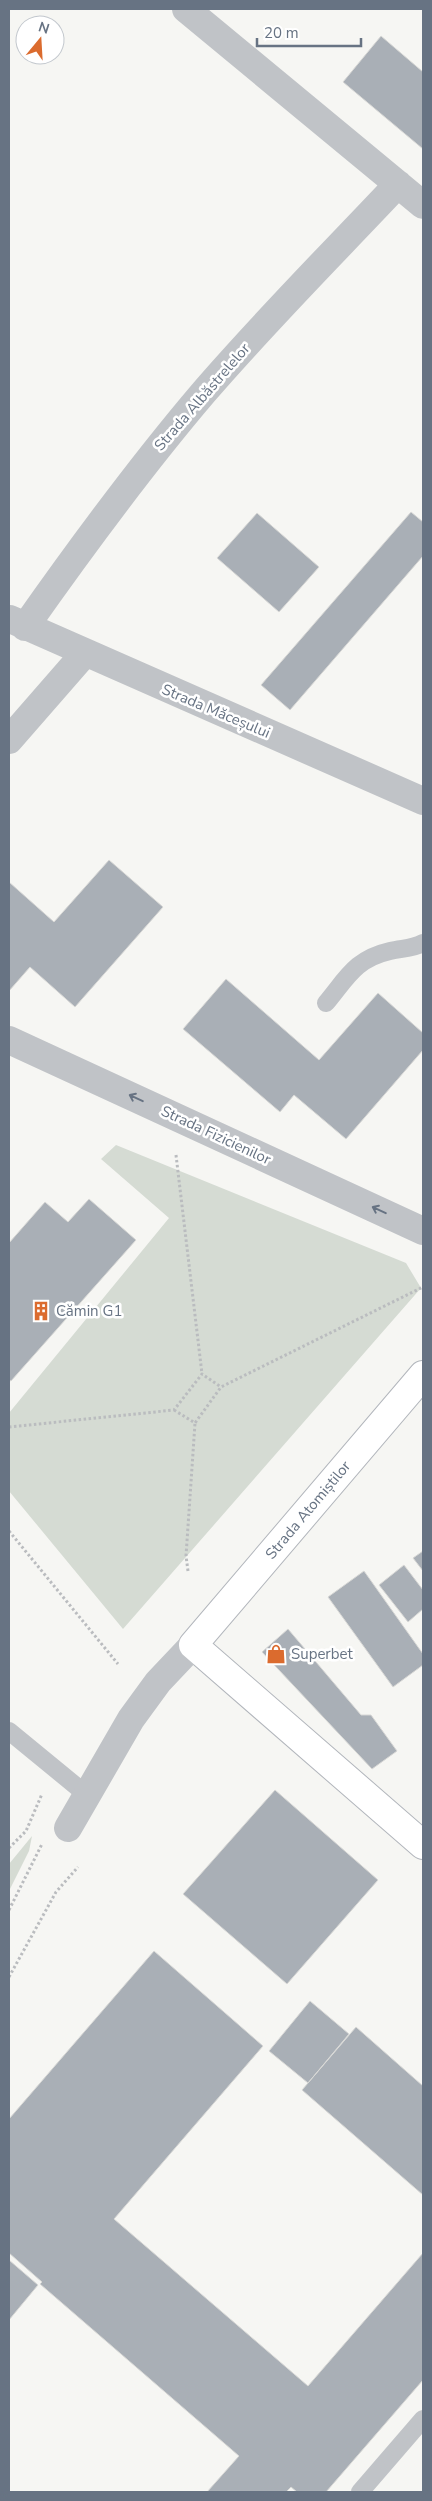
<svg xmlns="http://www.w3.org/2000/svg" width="432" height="2501" font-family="'Nunito Sans',sans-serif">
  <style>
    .green { fill: #d5dbd3 }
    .building { fill: #a9afb6; stroke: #d8d8d6 }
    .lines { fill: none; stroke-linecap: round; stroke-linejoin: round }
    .secondary-casing { stroke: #b2b6bc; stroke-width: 30 }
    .path { stroke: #babcbf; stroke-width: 3; stroke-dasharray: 2.5 2.5; stroke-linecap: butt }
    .lane { stroke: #c0c3c7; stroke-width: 18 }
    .street { stroke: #c0c3c7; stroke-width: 28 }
    .secondary { stroke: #fff; stroke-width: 28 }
    .oneway { stroke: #677383 }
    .labels { text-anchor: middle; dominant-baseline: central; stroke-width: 5; stroke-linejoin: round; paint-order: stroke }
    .street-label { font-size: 15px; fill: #677383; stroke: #fff }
    .poi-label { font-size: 15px; fill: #677383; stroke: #fff; text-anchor: start }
  </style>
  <rect width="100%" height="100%" fill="#f6f6f3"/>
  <!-- green -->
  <path class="green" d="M116,1145L406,1263L421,1288L123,1629L9,1491V1413L169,1218L101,1159Z
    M32,1836L29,1851L9,1891V1864Z"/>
  <!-- building -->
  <path class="building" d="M381,36L423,72V149L343,82Z
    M411,512L423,522V556L290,710L261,685Z
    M257,513L319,567L279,612L217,558Z
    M109,860L163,907L75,1007L30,967L9,991V882L54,922Z
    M226,979L319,1060L378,993L423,1033V1050L346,1139L294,1095L280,1112L183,1029Z
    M89,1199L136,1240L11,1381L9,1380V1243L45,1202L68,1222Z
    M423,1551V1571L413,1558Z
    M404,1565L423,1590V1609L408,1622L379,1585Z
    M364,1571L423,1654V1665L393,1687L328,1597Z
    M288,1629L361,1715H371L397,1751L372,1769L262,1652Z
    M275,1790L378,1880L287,1984L183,1894Z
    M154,1951L263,2046L114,2219L308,2386L423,2253V2380L326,2492H297L291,2487L286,2492H207L239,2456L40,2284L42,2282L9,2253V2119Z
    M310,2001L349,2034L308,2083L269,2051Z
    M356,2027L423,2086V2195L302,2090Z
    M9,2260L38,2285L9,2320Z"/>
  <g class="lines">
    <defs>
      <path id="secondary" d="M423,1375L193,1645L423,1845"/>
    </defs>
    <!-- secondary casing -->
    <use href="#secondary" class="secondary-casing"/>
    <!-- path -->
    <path class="path" d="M176,1155L202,1374
      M174,1410L195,1423L221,1387L423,1287
      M9,1427L174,1410L202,1374L221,1387
      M9,1531L118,1664
      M188,1571L186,1556L195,1423
      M9,1848L26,1831L42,1794
      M9,1910L42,1844
      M9,1977L56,1892L78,1867"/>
    <!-- lane -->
    <path class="lane" d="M326,1003C347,978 355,959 390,951C402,948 412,949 423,943
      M9,1731L87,1795
      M360,2492L423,2419"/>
    <!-- street -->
    <path class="street" d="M186,9L423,205
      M10,619L423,801
      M25,627C82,546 140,467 204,392C266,320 333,253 398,184
      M9,740L84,654
      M9,1040L423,1231
      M68,1828L131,1719L158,1682L193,1645"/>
    <!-- secondary -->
    <use href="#secondary" class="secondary"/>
  </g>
  <!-- one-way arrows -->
  <defs><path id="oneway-shaft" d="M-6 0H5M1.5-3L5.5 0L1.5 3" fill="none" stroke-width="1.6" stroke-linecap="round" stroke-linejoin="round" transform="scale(1.25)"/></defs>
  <g class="oneway">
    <use href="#oneway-shaft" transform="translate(136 1098) rotate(-155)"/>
    <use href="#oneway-shaft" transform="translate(379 1210) rotate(-155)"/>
  </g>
  <!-- icons -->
  <defs>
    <symbol id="building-bare" viewBox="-9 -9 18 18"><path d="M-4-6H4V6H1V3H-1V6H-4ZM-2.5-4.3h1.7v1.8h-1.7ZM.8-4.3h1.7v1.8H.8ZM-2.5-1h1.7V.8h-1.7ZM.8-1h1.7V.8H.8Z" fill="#db6b2e" stroke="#fff" stroke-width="2.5" paint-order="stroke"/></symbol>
    <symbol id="shop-bare" viewBox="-9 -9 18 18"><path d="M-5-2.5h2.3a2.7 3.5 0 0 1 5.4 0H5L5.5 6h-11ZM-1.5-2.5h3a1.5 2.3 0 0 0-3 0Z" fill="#db6b2e" stroke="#fff" stroke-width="2.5" paint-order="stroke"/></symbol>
  </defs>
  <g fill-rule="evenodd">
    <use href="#building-bare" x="27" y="1297" width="28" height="28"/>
    <use href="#shop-bare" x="262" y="1640" width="28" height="28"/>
  </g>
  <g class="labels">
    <!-- street labels -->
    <g class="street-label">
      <text transform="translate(202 397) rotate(-49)">Strada Albăstrelelor</text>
      <text transform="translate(216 711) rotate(23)">Strada Măceșului</text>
      <text transform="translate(216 1135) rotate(25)">Strada Fizicienilor</text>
      <text transform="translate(308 1510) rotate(-50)">Strada Atomiștilor</text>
    </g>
    <!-- poi labels -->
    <g class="poi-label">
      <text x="56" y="1311">Cămin G1</text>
      <text x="291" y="1654">Superbet</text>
    </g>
  </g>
  <!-- border -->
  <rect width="432" height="2501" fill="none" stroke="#677383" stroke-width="20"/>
  <!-- north arrow -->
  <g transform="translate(40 40) rotate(18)"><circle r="24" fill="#ffffff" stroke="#c2c7cd"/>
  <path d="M0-4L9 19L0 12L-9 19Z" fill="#db6b2e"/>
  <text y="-8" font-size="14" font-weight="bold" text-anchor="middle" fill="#677383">N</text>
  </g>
  <!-- scale -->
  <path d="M257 38v8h104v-8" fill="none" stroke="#677383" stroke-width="2.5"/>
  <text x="264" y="38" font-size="15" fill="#677383" stroke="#ffffff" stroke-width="4" paint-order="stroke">20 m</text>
</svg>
